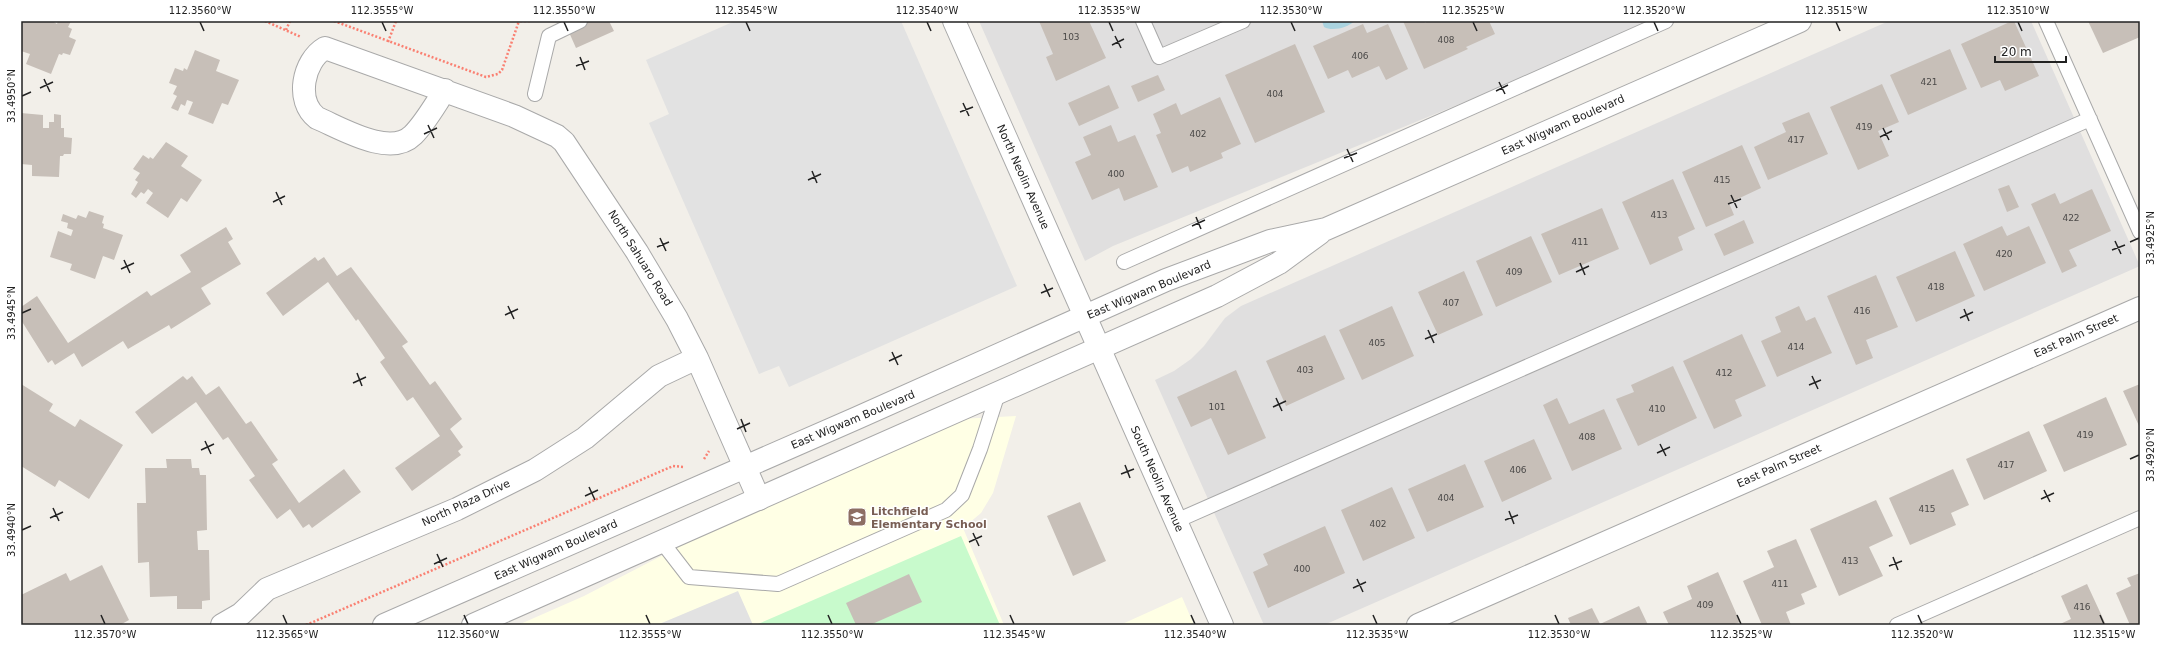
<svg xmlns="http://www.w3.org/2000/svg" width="2161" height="646" font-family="'DejaVu Sans',sans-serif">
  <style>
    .residential { fill: #e0dfdf }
    .education { fill: #ffffe5 }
    .park { fill: #c8facc }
    .parking { fill: #e2e2e2 }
    .water { fill: #aad3df }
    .building { fill: #c7bfb8 }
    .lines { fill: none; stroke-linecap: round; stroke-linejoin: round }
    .service-casing { stroke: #a9a9a9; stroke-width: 16 }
    .minor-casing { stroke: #a9a9a9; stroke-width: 24 }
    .tertiary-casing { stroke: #a9a9a9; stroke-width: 24 }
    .path { stroke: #fa8072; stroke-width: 2.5; stroke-dasharray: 2 2; stroke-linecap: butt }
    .service { stroke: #fff; stroke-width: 14 }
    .minor { stroke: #fff; stroke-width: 22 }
    .tertiary { stroke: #fff; stroke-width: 22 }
    .ticks { fill: none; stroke: #222; stroke-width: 1.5 }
    .labels { text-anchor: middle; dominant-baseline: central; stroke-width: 3; stroke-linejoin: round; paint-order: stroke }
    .number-label { font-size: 9px; fill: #4b4948 }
    .street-label { font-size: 11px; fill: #222; stroke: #fff }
    .education-label { font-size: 11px; font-weight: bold; fill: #785e54; stroke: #fff; text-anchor: start }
    .neatline { fill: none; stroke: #222; stroke-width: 1.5 }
    .ticks-label { font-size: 10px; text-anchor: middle; fill: #222 }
  </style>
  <rect width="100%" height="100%" fill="#f2efe9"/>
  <!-- residential -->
  <path class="residential" d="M979,21H1662L1113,246L1085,261Z
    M1889,21H2031L2140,266L1324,625H1264L1155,380L1174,371L1191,359L1204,346L1225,318L1241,306Z"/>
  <!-- education -->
  <path class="education" d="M1016,416L993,493L981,513L963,528L1004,625H518L584,596L729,521L960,419Z
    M1182,597L1194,625H1120Z"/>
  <!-- park -->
  <path class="park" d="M961,536L1000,625L758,624Z"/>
  <!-- parking -->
  <path class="parking" d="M735,21H901L1017,286L789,387L779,366L759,374L649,123L669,114L646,60Z
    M738,591L753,625H657Z"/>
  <!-- water -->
  <path class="water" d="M1322,21H1355C1348,27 1333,32 1324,27Z"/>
  <!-- building -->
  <path class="building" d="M23,21H52L57,24L58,21H71L68,27L72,29L69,37L76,40L70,55L63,53L62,55L59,54L51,74L26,64L30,54L21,51V22Z
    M564,21H609L614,31L576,48Z
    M1039,21H1089L1106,58L1056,81L1046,57L1053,54Z
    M1403,21H1424L1425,23L1428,21H1489L1495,34L1466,47L1468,49L1424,69Z
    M2012,21H2014L2039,76L2005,91L2000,80L1981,88L1961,44Z
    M2088,21H2140V37L2103,53Z
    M1363,24L1367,33L1388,24L1408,69L1386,80L1379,66L1352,78L1348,70L1328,79L1313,46Z
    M1295,44L1325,112L1255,143L1225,75Z
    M1950,49L1967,89L1908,115L1890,75Z
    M195,50L220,60L216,71L239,80L228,105L222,103L213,124L188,114L193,102L187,100L185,106L181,104L178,111L171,108L177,96L173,94L177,86L169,83L175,68L183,71L184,68L187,70Z
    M1158,75L1165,90L1138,102L1131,86Z
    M1882,84L1899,122L1878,131L1889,156L1858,170L1830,107Z
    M1109,85L1119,108L1079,126L1068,103Z
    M1220,97L1241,144L1221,153L1223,158L1190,172L1188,166L1172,173L1156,135L1161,133L1153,114L1176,103L1181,115Z
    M1809,112L1828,154L1768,180L1754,147L1786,132L1782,123Z
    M21,113L43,115V128H49V122H54V114L61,115V128H64V137L72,138L71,154H64L63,156H60L59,177L32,176V165L21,164Z
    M1111,125L1118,142L1135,135L1158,187L1124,201L1119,188L1092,200L1075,162L1091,155L1083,137Z
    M166,142L188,156L181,166L202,180L187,202L181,198L168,218L146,203L153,193L148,189L144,194L141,192L136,198L131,194L138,182L135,180L140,173L133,169L143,155L149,159L150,157L153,159Z
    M1742,145L1761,188L1729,203L1734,215L1706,227L1682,172Z
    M1673,179L1695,229L1678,237L1683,250L1650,265L1622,202Z
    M2009,185L2019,207L2007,212L1998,189Z
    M2092,189L2111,231L2069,250L2077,266L2062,273L2031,204L2055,193L2060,204Z
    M1602,208L1619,249L1559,275L1541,234Z
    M89,211L104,216L102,223L104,224L103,228L123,235L114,260L103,256L95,279L70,270L72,264L50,257L58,231L71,236L73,230L67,228L68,223L61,221L63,214L76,219L78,215L86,218Z
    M1744,220L1754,243L1724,256L1714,234Z
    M2002,226L2007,236L2029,226L2046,263L1984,291L1963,244Z
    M226,227L233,239L228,242L241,264L201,288L211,304L171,329L169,325L128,349L123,341L82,367L74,353L55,365L52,360L48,363L21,320V307L37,296L68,343L147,291L151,296L191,272L180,255Z
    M1531,236L1552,282L1496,307L1476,261Z
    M1955,251L1975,296L1916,322L1896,277Z
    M315,257L318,261L324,257L337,276L351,267L408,342L402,346L430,385L435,381L462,419L450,429L463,447L458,451L461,455L412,491L395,468L440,436L413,397L407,401L380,362L385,358L358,319L356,321L328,282L283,316L266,293Z
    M1464,271L1483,315L1438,335L1418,292Z
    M1876,275L1898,327L1866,340L1873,358L1856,365L1827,296Z
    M1392,306L1414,356L1362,380L1339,330Z
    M1799,306L1806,321L1815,317L1832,353L1777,377L1761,341L1781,332L1775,317Z
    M1742,334L1766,386L1735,400L1742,416L1714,429L1683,361Z
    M1325,335L1345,379L1286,406L1266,361Z
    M1673,366L1697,418L1638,446L1616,399L1634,392L1631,385Z
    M1236,370L1266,438L1228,455L1211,418L1191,427L1177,397Z
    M183,376L187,380L192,376L206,395L219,386L246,424L251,421L278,460L272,464L299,503L344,469L361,492L312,528L309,524L303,528L290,509L277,519L249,480L255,476L228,437L223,440L196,402L152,434L135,412Z
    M21,384L53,404L49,411L75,427L80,419L123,445L89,499L59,480L55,487L21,466Z
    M2140,384V428L2123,391Z
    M2106,397L2127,445L2064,472L2043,425Z
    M1557,398L1569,424L1604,409L1622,449L1572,471L1543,405Z
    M2029,431L2047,471L1984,500L1966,459Z
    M1534,439L1552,479L1502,502L1484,461Z
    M166,459H191L192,468H199L200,475H206L207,530L197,531L198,550H209L210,600L202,601V609H177V596L150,597L149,562L138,563L137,503H146L145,468H167Z
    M1465,464L1484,507L1427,532L1408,489Z
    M1953,469L1969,505L1951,513L1956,525L1910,545L1889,498Z
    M1392,487L1415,538L1363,561L1341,510Z
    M1876,500L1893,536L1869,547L1883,576L1839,596L1810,529Z
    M1080,502L1106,561L1073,576L1047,516Z
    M1325,526L1345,573L1268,608L1253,572L1268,565L1263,554Z
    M1796,539L1817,587L1801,594L1805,604L1786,612L1791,625H1762L1743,581L1774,567L1767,551Z
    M102,565L129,620L120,625H21V595L66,573L70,581Z
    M1718,572L1740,622L1732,625H1669L1663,612L1692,599L1687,586Z
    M2140,573V625H2130L2116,593L2131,586L2127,578Z
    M909,574L922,602L870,625H856L846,603Z
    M2087,584L2106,625H2058L2071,619L2061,596Z
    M1639,606L1648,625H1571L1568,618L1592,608L1600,624Z"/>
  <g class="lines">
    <defs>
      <path id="service" d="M1143,21L1159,57L1243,21
        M2046,21L2140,232
        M535,94L549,36L580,21
        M1124,262L1666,21
        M1176,521L2090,119
        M662,542L689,577L778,584L946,510L962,495L980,449L998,393
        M1897,625L2140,518"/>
      <path id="minor" d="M954,21L1222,625
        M445,90C435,105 425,123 413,135C390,158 341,128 317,118C295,101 303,61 325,48L514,116L557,136L564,142L637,252L677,319L697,358L759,499
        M222,625L241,614L267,589L457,509L535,470L585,438L659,376L697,358
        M1418,625L2140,308"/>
      <path id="tertiary" d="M384,625L857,418L1166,280L1270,241L1326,229L1800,21
        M473,625L1217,296L1279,263L1320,233"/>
    </defs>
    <!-- service casing -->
    <use href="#service" class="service-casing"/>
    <!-- minor casing -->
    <use href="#minor" class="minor-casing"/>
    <!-- tertiary casing -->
    <use href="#tertiary" class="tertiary-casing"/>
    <!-- path -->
    <path class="path" d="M265,21L301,37
      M334,21L486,77L498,74L502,70L519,21
      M520,21H532
      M286,30L290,21
      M388,42L396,21
      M704,459L709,451
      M306,625L673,466L684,467"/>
    <!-- service -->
    <use href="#service" class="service"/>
    <!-- minor -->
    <use href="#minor" class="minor"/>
    <!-- tertiary -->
    <use href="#tertiary" class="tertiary"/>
  </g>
  <!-- ticks -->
  <path class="ticks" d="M200,22L204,31M382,22L386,31M564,22L568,31M746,22L750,31M927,22L931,31M1109,22L1113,31M1291,22L1295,31M1473,22L1477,31M1654,22L1658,31M1836,22L1840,31M2018,22L2022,31M1115,36L1121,48M1112,45L1124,39M580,57L585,70M576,66L589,61M44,79L50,92M1499,82L1505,94M40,88L53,82M1496,91L1508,85M22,96L31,92M963,103L969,116M960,112L973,107M428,125L434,138M1883,128L1889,140M424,134L437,128M1880,137L1892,131M1347,149L1353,162M1344,158L1357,153M812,171L817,183M808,180L821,174M276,192L282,205M1731,195L1737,208M273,202L285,196M1728,204L1741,199M1196,217L1201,229M1192,226L1205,220M660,238L666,251M2115,241L2121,254M2130,242L2139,238M657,247L669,242M2112,250L2125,245M124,260L130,273M1580,263L1585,275M121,269L134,263M1576,272L1589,266M1044,284L1050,297M1041,293L1053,288M508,306L514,319M1964,309L1969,321M22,313L31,309M505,315L518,309M1960,318L1973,312M1428,330L1434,343M1425,339L1437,334M892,352L898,365M889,361L902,355M357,373L362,386M1812,376L1818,389M353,383L366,377M1809,385L1821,380M1276,398L1282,411M1273,407L1286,401M741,419L746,432M737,429L750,423M205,441L211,454M1660,444L1666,456M201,450L214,444M1657,453L1670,447M2130,459L2139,455M1125,465L1130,478M1121,474L1134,469M589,487L595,500M2044,490L2050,502M585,496L598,490M2041,499L2054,493M53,508L59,521M1509,511L1514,524M50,518L63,512M1505,520L1518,515M22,530L31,526M973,533L979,546M969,542L982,536M437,554L443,567M1893,557L1898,570M434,564L447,558M1889,566L1902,561M1357,579L1363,592M1353,588L1366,582M101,615L105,624M283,615L287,624M464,615L468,624M646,615L650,624M828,615L832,624M1010,615L1014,624M1191,615L1195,624M1373,615L1377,624M1555,615L1559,624M1737,615L1741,624M1918,615L1922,624M2100,615L2104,624"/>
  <!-- icons -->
  <defs>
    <symbol id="school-square" viewBox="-11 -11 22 22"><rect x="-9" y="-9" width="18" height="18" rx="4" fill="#8d6e63" stroke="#fff"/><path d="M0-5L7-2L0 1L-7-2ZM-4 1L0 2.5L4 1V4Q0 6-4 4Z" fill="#fff"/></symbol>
  </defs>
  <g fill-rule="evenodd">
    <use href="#school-square" x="846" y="506" width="22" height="22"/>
  </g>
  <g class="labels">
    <!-- number labels -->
    <g class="number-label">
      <text x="1071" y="37">103</text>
      <text x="1446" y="40">408</text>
      <text x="1360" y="56">406</text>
      <text x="1929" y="82">421</text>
      <text x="1275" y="94">404</text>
      <text x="1864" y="127">419</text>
      <text x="1198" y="134">402</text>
      <text x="1796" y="140">417</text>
      <text x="1116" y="174">400</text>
      <text x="1722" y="180">415</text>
      <text x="1659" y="215">413</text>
      <text x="2071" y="218">422</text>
      <text x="1580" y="242">411</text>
      <text x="2004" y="254">420</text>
      <text x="1514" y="272">409</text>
      <text x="1936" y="287">418</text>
      <text x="1451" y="303">407</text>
      <text x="1862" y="311">416</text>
      <text x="1377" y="343">405</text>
      <text x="1796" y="347">414</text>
      <text x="1305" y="370">403</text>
      <text x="1724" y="373">412</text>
      <text x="1217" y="407">101</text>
      <text x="1657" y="409">410</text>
      <text x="2085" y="435">419</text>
      <text x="1587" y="437">408</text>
      <text x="2006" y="465">417</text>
      <text x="1518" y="470">406</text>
      <text x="1446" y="498">404</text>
      <text x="1927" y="509">415</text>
      <text x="1378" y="524">402</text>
      <text x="1850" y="561">413</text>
      <text x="1302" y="569">400</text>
      <text x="1780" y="584">411</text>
      <text x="1705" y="605">409</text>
      <text x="2082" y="607">416</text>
    </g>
    <!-- street labels -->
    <g class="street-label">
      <text transform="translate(1563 125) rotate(-24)">East Wigwam Boulevard</text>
      <text transform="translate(1023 177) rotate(66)">North Neolin Avenue</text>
      <text transform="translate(640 258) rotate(58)">North Sahuaro Road</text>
      <text transform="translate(1149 290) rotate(-23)">East Wigwam Boulevard</text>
      <text transform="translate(2076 336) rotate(-24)">East Palm Street</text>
      <text transform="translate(853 420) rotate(-23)">East Wigwam Boulevard</text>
      <text transform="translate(1779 466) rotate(-24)">East Palm Street</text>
      <text transform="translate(1157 479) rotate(66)">South Neolin Avenue</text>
      <text transform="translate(466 503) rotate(-25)">North Plaza Drive</text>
      <text transform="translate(556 550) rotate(-24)">East Wigwam Boulevard</text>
    </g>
    <!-- education labels -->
    <g class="education-label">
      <text x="871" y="511">Litchfield<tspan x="871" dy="13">Elementary School</tspan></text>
    </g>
  </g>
  <!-- border -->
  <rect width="2161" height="646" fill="none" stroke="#ffffff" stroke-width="44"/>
  <!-- scale -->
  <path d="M1995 56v6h71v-6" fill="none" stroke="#222222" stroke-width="2"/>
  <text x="2001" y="56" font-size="12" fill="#222222" stroke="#ffffff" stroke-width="3" paint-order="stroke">20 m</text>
  <rect x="22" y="22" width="2117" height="602" class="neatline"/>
  <g class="ticks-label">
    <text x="200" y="14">112.3560°W</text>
    <text x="382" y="14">112.3555°W</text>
    <text x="564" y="14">112.3550°W</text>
    <text x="746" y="14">112.3545°W</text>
    <text x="927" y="14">112.3540°W</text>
    <text x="1109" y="14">112.3535°W</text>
    <text x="1291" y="14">112.3530°W</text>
    <text x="1473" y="14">112.3525°W</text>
    <text x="1654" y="14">112.3520°W</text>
    <text x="1836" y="14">112.3515°W</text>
    <text x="2018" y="14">112.3510°W</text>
    <text transform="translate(11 96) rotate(-90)" y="4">33.4950°N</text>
    <text transform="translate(2150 238) rotate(-90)" y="4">33.4925°N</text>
    <text transform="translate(11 313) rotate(-90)" y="4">33.4945°N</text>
    <text transform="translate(2150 455) rotate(-90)" y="4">33.4920°N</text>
    <text transform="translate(11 530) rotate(-90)" y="4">33.4940°N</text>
    <text x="105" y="638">112.3570°W</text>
    <text x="287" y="638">112.3565°W</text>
    <text x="468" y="638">112.3560°W</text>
    <text x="650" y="638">112.3555°W</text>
    <text x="832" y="638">112.3550°W</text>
    <text x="1014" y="638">112.3545°W</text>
    <text x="1195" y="638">112.3540°W</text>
    <text x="1377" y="638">112.3535°W</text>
    <text x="1559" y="638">112.3530°W</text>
    <text x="1741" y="638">112.3525°W</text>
    <text x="1922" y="638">112.3520°W</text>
    <text x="2104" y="638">112.3515°W</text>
  </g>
</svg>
